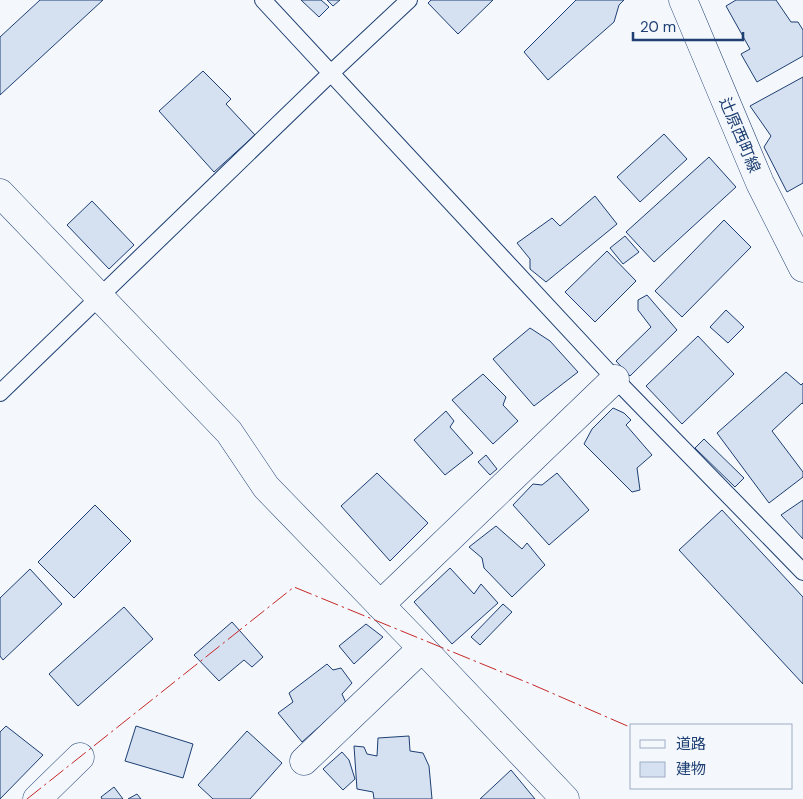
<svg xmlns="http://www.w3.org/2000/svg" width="803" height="799" font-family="'DM Sans','Noto Sans JP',sans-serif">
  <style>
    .building { fill: #d5e0f0; stroke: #1d3f73 }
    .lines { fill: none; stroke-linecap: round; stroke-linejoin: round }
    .service-casing { stroke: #1d3f73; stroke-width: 18 }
    .minor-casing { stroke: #1d3f73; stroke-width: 29 }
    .secondary-casing { stroke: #1d3f73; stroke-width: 29 }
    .service { stroke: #f4f7fb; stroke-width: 16 }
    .minor { stroke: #f4f7fb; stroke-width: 28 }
    .secondary { stroke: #f4f7fb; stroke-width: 28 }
    .power { stroke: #c62828; stroke-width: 1; stroke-dasharray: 18 4 2.5 4; stroke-linecap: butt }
    .labels { text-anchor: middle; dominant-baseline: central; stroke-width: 4; stroke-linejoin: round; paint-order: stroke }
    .street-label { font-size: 16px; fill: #1d3f73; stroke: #f4f7fb }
  </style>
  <rect width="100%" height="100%" fill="#f4f7fb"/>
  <!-- building -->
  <path class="building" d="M40,0H103L0,95V37Z
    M301,0H321L329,7L319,17Z
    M327,0H340L333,6Z
    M431,0H493L458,34L428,3Z
    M576,0H624L619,5L614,22L548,80L524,52Z
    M736,0H776L791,22H798L803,30V56L757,82L741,54L750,49L726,6Z
    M203,71L231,99L226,104L255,135L214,172L159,111Z
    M803,77V183L787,192L764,147L771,136L750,106Z
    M664,134L687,159L640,202L617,177Z
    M709,157L736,187L654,262L626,232Z
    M595,196L617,224L546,282L530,269V259L517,243L552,218L560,226Z
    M92,201L134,245L109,269L67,225Z
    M724,220L751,247L682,317L655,291Z
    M625,236L639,252L623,264L610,248Z
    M607,251L636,281L595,322L565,292Z
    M647,295L677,330L630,376L616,361L651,327L638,310V300Z
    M726,310L744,327L728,343L710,327Z
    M530,328L550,341L578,372L534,406L493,359Z
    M698,336L734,374L682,424L646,386Z
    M786,372L801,385L803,383V404L802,403L772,431L803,472V477L769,503L717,433Z
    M483,374L506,397L503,405L518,421L493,444L452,400Z
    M613,408L624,413L631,420L626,425L652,455L637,468L640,490L632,492L584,444L592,429Z
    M446,411L454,421L450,427L473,453L445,475L414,440Z
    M704,439L744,478L735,487L695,448Z
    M486,455L497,469L490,475L478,462Z
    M377,473L428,523L390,561L341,506Z
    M557,473L589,510L549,545L513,505L533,484L542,485Z
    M803,500V539L781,515Z
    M95,505L131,541L74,598L38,562Z
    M722,510L803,597V684L679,550Z
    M496,526L522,549L527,543L545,565L512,597L484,568L482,558L469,547Z
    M450,568L474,594L481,584L498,603L452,644L414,602Z
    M30,569L62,604L3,660L0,656V598Z
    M503,604L512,612L480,645L471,637Z
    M124,607L153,639L78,706L49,674Z
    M232,622L263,657L252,667L244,660L219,681L194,655Z
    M366,624L383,637L354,664L339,646Z
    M327,664L333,670L341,668L352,683L342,694L346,703L302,742L278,713L293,702L289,693Z
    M6,726L43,755L0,799V732Z
    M136,726L193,744L183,778L125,761Z
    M247,731L282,763L250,799H213L198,785Z
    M409,736L410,751L423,753L429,766L432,799H374L373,792L357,789L354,746L364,747L367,754L377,756L378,738Z
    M342,752L349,760L355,779L343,790L323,769Z
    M511,770L535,799H480Z
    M114,787L123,799H102L101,797Z
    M137,794L141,799H128Z"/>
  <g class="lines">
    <defs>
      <path id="service" d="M263,0L615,379L803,572
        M0,393L331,73L409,0"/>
      <path id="minor" d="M0,193L229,432L266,487L422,648L565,799
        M380,605L615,379
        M304,761L422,648
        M37,799L80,757"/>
      <path id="secondary" d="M683,0L760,183L803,268"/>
    </defs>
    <!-- service casing -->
    <use href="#service" class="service-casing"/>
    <!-- minor casing -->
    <use href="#minor" class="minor-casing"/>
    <!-- secondary casing -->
    <use href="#secondary" class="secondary-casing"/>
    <!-- service -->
    <use href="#service" class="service"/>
    <!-- minor -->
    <use href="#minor" class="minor"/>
    <!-- secondary -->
    <use href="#secondary" class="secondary"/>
    <!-- power -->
    <path class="power" d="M27,799L294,587L531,684L632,728"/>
  </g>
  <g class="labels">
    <!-- street labels -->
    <g class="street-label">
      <text transform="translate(740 135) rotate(67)">辻原西町線</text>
    </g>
  </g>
  <!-- legend -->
  <rect x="630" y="724" width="162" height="65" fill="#f4f7fb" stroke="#9eadc5"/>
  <rect x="640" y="740" width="25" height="8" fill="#f4f7fb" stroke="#9eadc5"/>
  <text x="676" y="749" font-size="15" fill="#1d3f73">道路</text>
  <rect x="640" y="762" width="25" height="15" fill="#d5e0f0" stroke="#9eadc5"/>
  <text x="676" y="774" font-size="15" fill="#1d3f73">建物</text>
  <!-- scale -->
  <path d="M633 32v8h110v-8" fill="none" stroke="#1d3f73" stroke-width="2.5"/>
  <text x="640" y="32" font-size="15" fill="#1d3f73" stroke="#f4f7fb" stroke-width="4" paint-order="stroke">20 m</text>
</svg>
